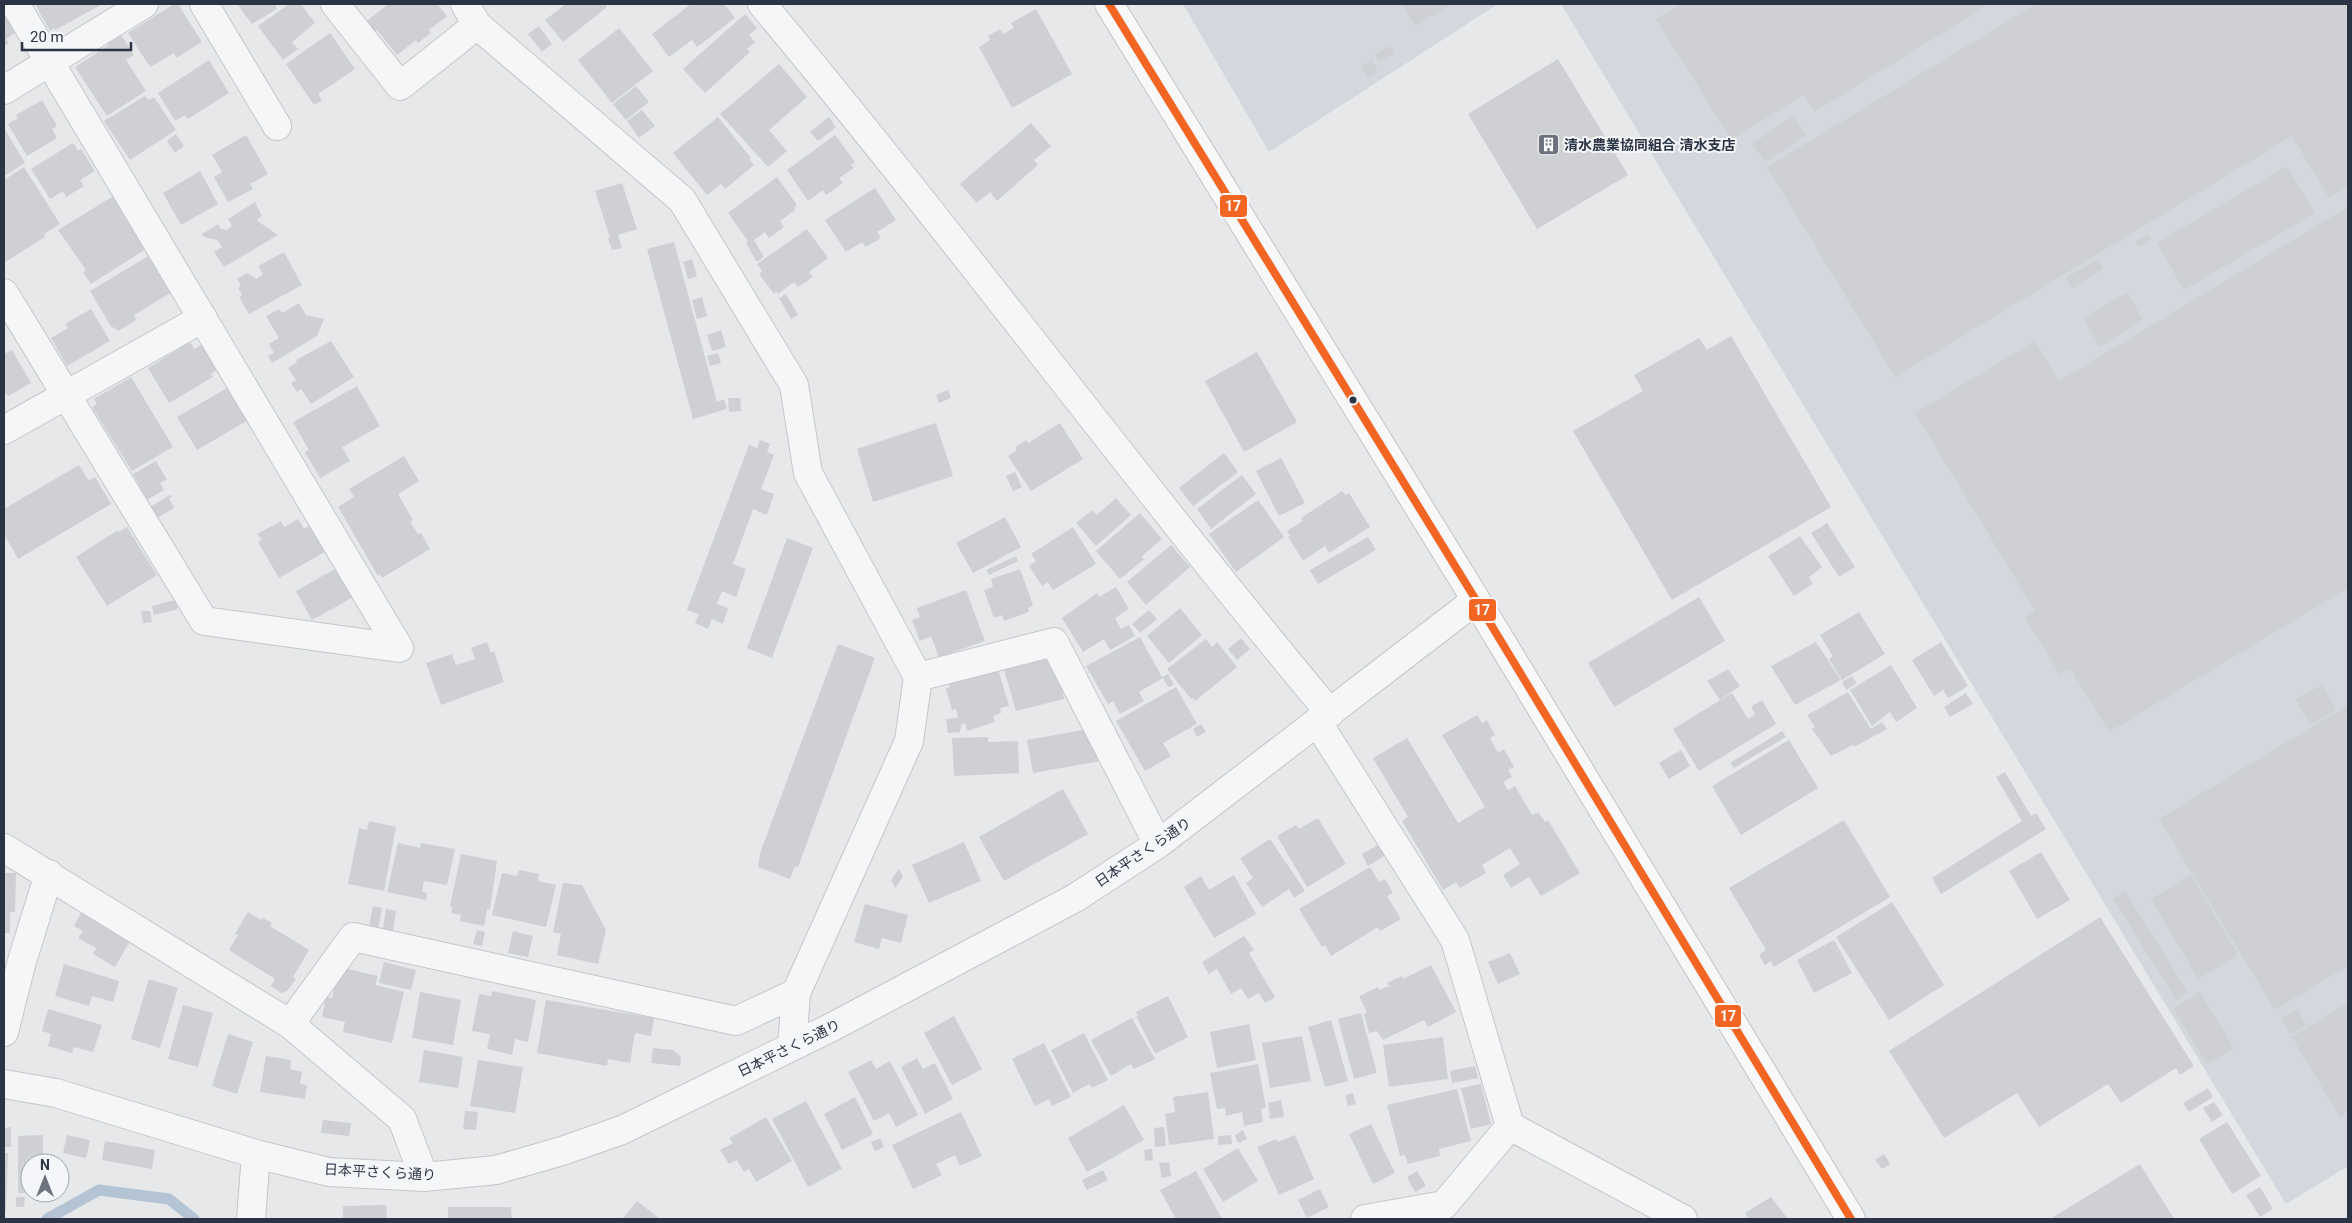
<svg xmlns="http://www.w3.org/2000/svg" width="2352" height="1223" font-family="Roboto,'Noto Sans JP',sans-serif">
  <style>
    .built { fill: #d4d7dd }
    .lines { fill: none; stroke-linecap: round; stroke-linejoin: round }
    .stream { stroke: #b4c4d5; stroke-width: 11 }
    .building { fill: #ced0d3 }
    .minor-casing { stroke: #c4c6c8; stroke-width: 30 }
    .major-casing { stroke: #c2c5c8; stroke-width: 30 }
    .minor { stroke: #f5f6f7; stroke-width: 28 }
    .major { stroke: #f8f8f8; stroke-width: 28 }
    .bus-1-casing { stroke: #f4f6f9; stroke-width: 11 }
    .bus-1 { stroke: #f26522; stroke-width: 8 }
    .bus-dot { fill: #2b3445; stroke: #f4f6f9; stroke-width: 2 }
    .labels { text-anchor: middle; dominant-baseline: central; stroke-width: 4; stroke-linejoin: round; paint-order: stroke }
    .poi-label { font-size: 14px; font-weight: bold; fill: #2b3445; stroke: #f4f6f9; text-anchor: start }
    .street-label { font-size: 14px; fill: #2b3445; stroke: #f4f6f9 }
    .line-badge { stroke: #f4f6f9; stroke-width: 2 }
    .badge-label { font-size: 14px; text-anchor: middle; font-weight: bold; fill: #fff }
  </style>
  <rect width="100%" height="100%" fill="#e6e8ea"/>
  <!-- built -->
  <path class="built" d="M1183,4H1498L1269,152Z
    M1561,4H2348V1166L2286,1204Z"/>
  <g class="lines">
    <!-- stream -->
    <path class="stream" d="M47,1219L99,1190L169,1199L194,1219"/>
  </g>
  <!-- building -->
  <path class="building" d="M35,4H103L55,30L54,28L50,31Z
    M174,4H178L202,42L176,58L174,53L150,67L128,33Z
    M237,4H277L275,6L277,9L252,24Z
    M289,4H301L315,23L292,42L298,49L283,60L258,26Z
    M388,4H437L447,16L429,30L431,33L418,43L416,40L397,55L377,30L371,34L363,24Z
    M566,4H605L607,7L563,42L545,20Z
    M691,4H724L735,18L697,47L692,40L669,57L652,34Z
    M1402,4H1452L1415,26Z
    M1681,4H1983L1985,7L1814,112L1804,95L1731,139L1656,19Z
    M2036,4H2348V187L2329,198L2292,136L1895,377L1767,167Z
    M1036,9L1072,74L1012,108L979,47L990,40L988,36L1000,29L1003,34L1014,28L1011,23Z
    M4,14L15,33L6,39L9,43L4,46Z
    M745,14L757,28L749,35L755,42L747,49L750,52L705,93L683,69Z
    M539,26L552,44L542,52L528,34Z
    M619,28L653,71L612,103L578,60Z
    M119,31L134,55L126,60L146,91L107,116L75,67L109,45L105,39Z
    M330,33L355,69L318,94L322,100L314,105L286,64Z
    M1390,46L1394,54L1379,61L1375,54Z
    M1558,59L1628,175L1537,229L1468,114Z
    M209,60L229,93L188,119L185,115L175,121L158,93Z
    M1372,60L1378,72L1367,77L1361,66Z
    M779,64L807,97L769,130L787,151L768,167L720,114Z
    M636,86L649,102L626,120L613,104Z
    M145,96L149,100L154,97L176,130L130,160L104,121Z
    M42,100L57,126L52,129L57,138L27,156L8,124L18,118L16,115Z
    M642,110L655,126L639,138L627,121Z
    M1793,116L1806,135L1765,162L1752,144Z
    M718,117L751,158L749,159L754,165L725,189L721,184L707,195L673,153Z
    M829,117L836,127L818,141L810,132Z
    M1031,123L1051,146L1034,160L1038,165L997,201L990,192L977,203L960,184Z
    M4,128L25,163L4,176Z
    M176,134L184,146L175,153L167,141Z
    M246,135L268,174L250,184L253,189L228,202L214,177L222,172L212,155Z
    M835,135L855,162L851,165L854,168L839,178L843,183L826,195L823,190L808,201L787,170Z
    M71,144H74L78,151L81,149L95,171L80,180L84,186L66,197L63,191L50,199L31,169Z
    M2287,166L2315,213L2184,290L2157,243Z
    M24,167L60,224L44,234L45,237L5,262L4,180Z
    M200,171L218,204L181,225L163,193Z
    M777,177L797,205L794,208L795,210L780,221L784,227L769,238L765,232L754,240L764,257L757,262L746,243L748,241L728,213Z
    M622,183L637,229L618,235L622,248L612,250L608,238H610L595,191Z
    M875,188L896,220L877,232L881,238L866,247L862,242L846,252L825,220Z
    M115,195L146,249L91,284L83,272L86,270L58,230Z
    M255,202L262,216L257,219L259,222L278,235L224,267L214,252L222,247L217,240L204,237L202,234L218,224L221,229L227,230L232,226L228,219Z
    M2348,207V588L2109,732L2070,668L2060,675L2025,617L2035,611L1915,413L2035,341L2059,381Z
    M807,229L828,258L809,272L813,277L798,287L794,282L778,294L777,291L774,294L759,274L762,271L757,264Z
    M2148,234L2152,240L2139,247L2136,241Z
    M674,242L717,402L724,399L727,409L693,419L647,249Z
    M284,252L302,285L249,314L239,297L242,295L238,288L241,286L237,279L247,273L256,279L263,274L258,266Z
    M150,255L172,292L134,315L136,320L118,331L114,327L112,328L90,291Z
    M692,259L697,276L688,279L683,262Z
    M2098,259L2103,268L2072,288L2066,278Z
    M2127,292L2143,320L2100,347L2083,319Z
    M786,294L798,315L791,319L779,298Z
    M702,297L707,316L697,319L692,300Z
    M299,303L306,315L324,319L317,336L272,363L268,356L274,353L269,344L279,338L266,316L279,309L282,313Z
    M91,309L110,341L67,366L51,338L68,328L65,324Z
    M721,330L726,347L712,351L707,335Z
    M1731,336L1831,507L1672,600L1573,431L1643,391L1634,375L1699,338L1707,350Z
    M331,341L354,377L311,404L301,389L297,392L291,383L296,380L288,368L297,362L296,360Z
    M190,342L194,349L203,344L218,369L211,374L213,377L169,403L148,368Z
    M12,350L31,383L8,396L4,390V354Z
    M1257,352L1297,422L1244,452L1205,381Z
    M718,353L721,363L710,366L707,356Z
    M131,377L173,447L132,471L92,407L97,404L94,399Z
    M357,386L380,426L342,447L350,461L320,478L305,452L309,450L293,422Z
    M227,388L235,401L238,399L250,419L197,450L177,417Z
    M948,390L951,398L939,403L936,395Z
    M728,398H740L741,411L729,412Z
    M936,423L953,476L873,502L857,449Z
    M1060,423L1083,459L1031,491L1008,456L1017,450L1015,447L1026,440L1028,443Z
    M760,440L770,444L767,452L774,455L761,489L774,494L767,515L753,509L733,564L746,569L736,597L722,591L717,604L728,608L723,624L712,619L708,629L695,623L699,614L687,610L749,445L757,448Z
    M1224,453L1238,472L1193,506L1179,488Z
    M404,456L419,481L398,494L413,520L410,522L418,534L421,533L430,549L382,578L380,574L378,576L338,507L354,497L349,489Z
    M1281,458L1305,503L1279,516L1256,471Z
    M156,461L167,480L160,483L164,490L147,500L133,474Z
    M79,465L89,481L95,477L111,504L18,559L4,534V509Z
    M1015,472L1022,487L1013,491L1006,476Z
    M1242,475L1256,494L1211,529L1197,509Z
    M1342,491L1345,495L1349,493L1370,527L1329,553L1325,546L1303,561L1288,537L1290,536L1287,531L1303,521L1301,518Z
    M170,495L173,496L169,498L174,508L155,519L149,508Z
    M1116,498L1131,515L1096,546L1076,523L1092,510L1097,515Z
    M1258,500L1284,537L1236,572L1209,534Z
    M1140,513L1162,539L1141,557L1144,559L1120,579L1096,551Z
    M1005,517L1021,547L973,573L956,543Z
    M298,519L304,529L309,526L325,552L279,578L258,542L262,540L257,534L281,521L284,527L271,535Z
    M1827,523L1855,567L1839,577L1811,533Z
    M127,527L157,575L107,606L76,557L118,530L119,532Z
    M1073,527L1096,564L1053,590L1048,582L1042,586L1029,566L1036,561L1031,554Z
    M1800,536L1822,567L1809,577L1813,584L1794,596L1768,556Z
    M1368,537L1376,550L1318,584L1310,570Z
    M787,538L813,548L772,658L747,648Z
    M1171,545L1190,567L1146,605L1127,582Z
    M1016,556L1018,561L989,575L986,570Z
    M340,566L357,595L312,620L296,591Z
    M1020,569L1033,605L1028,608L1029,612L1004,621L1002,615L994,618L984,590L993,587L991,579Z
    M1116,587L1129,609L1115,618L1121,629L1129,625L1135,636L1110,650L1104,639L1083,652L1062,618L1097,593L1099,597Z
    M966,590L985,641L939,657L931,636L920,641L912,620L920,617L917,608Z
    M1699,597L1725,641L1614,707L1588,663Z
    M175,600L178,609L154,615L152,606Z
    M1180,608L1202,635L1169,663L1147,636Z
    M1149,610L1157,619L1140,633L1132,624Z
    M141,611H150L152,622L143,623Z
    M1859,612L1885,654L1842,680L1829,659L1833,657L1820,635Z
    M1140,637L1162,677L1168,674L1174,685L1168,687L1163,678L1139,692L1144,701L1120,714L1113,701L1108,704L1086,666Z
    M1241,638L1250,649L1237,660L1228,649Z
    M1206,639L1212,647L1217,642L1237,667L1195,701L1193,698L1191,699L1167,669Z
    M487,642L491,653L494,651L504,682L441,705L426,663L452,654L456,665L475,659L471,648Z
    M1816,642L1841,680L1795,705L1771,666Z
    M1941,642L1968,686L1948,698L1943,690L1934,696L1912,660Z
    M838,644L875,658L798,867L795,866L790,879L758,867L760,853Z
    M1045,655L1046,659L1049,657L1062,687L1064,699L1016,711L1003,666Z
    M1891,665L1917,708L1896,722L1890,712L1872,726L1850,690Z
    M998,669L1009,706L1000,708L1001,713L993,716L995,722L967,731L965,723L961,725L960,732L948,733L946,719L958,718L956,709L952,710L946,689L950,687L949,683Z
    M1728,669L1740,686L1720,700L1707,681Z
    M1852,676L1857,683L1846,690L1842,682Z
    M2322,685L2336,710L2310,725L2296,699Z
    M1176,687L1197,724L1163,743L1171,756L1145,771L1116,721Z
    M1848,692L1871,729L1882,722L1887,729L1854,747L1853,745L1831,756L1812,729L1815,727L1807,715Z
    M1732,693L1748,719L1755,714L1751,707L1762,700L1776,724L1699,771L1673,729Z
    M1966,693L1973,704L1950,717L1944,707Z
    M2348,705V966L2275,1010L2159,819Z
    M1477,715L1482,723L1487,720L1495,735L1490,738L1498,753L1504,749L1514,767L1508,770L1512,777L1503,782L1508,790L1515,786L1532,815L1538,812L1545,822L1548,820L1580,873L1541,896L1529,877L1511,888L1503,875L1520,864L1510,848L1482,865L1486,873L1460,888L1456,882L1443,890L1402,821L1408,817L1373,758L1407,738L1458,823L1485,807L1442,735Z
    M1201,724L1206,732L1197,737L1193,729Z
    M1094,728L1100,761L1033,773L1027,740Z
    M1782,731L1786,737L1734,768L1730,763Z
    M988,737V742L1018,741L1019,773L954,776L952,738Z
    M1789,740L1818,788L1741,835L1712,786Z
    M1681,750L1690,766L1669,779L1659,763Z
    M2005,772L2031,816L2036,813L2046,829L1941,894L1932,878L2022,821L1996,777Z
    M1063,789L1088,834L1004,881L979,837Z
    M1318,818L1346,864L1307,887L1277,836L1296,825L1299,829Z
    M1844,820L1890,897L1774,967L1771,961L1765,965L1759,955L1766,950L1729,888Z
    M369,821L396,827L384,891L348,884L359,828L367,830Z
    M1270,839L1305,891L1294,898L1289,889L1262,907L1246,883L1253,878L1240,858Z
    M964,842L981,881L929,903L912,865Z
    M398,843L420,848L421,843L455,849L447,885L424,881L422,892L427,893L426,900L387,892Z
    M1380,844L1386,855L1368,866L1362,854Z
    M2041,852L2070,900L2037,919L2009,871Z
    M461,854L497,861L490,909H487L484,926L460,921L461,915L451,913L452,907L450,906Z
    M1370,867L1379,882L1385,879L1393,893L1387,896L1401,919L1380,931L1378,927L1331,956L1325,945L1322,947L1299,909Z
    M899,869L903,877L895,888L891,880Z
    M519,870L539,874L538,881L556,885L546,927L492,915L502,873L517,876Z
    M4,873H16L15,912H10V933H4Z
    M1234,875L1256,914L1214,938L1184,887L1201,876L1209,890Z
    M2191,875L2238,955L2198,979L2151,899Z
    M563,883L582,885L606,930L598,964L557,955L561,934L553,932Z
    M2125,891L2188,992L2176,1000L2113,899Z
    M1892,902L1944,985L1889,1020L1836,937Z
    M865,904L908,915L901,943L882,938L879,949L854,942Z
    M373,906L382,908L378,929L369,926Z
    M386,909L396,911L393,931L383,929Z
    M248,912L261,920L263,918L272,923L270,926L309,950L293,977L296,979L287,991L281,993L271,986L275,979L229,950L238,935L235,934Z
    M81,913L130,941L115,967L93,954L96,948L78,938L83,931L74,926Z
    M2100,917L2194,1066L2180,1075L2176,1068L2121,1103L2108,1084L2039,1127L2017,1093L1944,1138L1889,1051Z
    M477,930L485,932L482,946L473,944Z
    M513,931L533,936L528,957L508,953Z
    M1244,936L1254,950L1249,953L1275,997L1265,1003L1259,993L1248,999L1241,988L1231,994L1217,969L1209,974L1202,962Z
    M1834,940L1852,973L1814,993L1797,960Z
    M1510,953L1520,974L1498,984L1488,962Z
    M384,962L416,970L411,990L379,983Z
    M64,964L119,981L113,1002L92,996L89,1006L55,996Z
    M1431,965L1456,1012L1428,1027L1424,1020L1383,1040L1377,1031L1369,1033L1364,1014L1367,1012L1359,996L1378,987L1379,990L1389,986L1387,983L1402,976L1403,979Z
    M339,967L378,976L375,985L404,992L392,1043L343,1032L345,1022L322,1017L326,997L332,998Z
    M149,979L178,988L160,1048L131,1039Z
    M492,991L536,1000L528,1042L515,1039L512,1055L487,1049L490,1034L472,1031L479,994L491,996Z
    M420,992L461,1000L453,1045L412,1038Z
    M2200,992L2234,1048L2207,1064L2173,1009Z
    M1168,996L1188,1037L1155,1054L1136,1016H1138L1136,1012Z
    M546,1000L654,1018L651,1036L635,1033L630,1063L608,1059L607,1066L537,1053Z
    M2348,1003V1111L2340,1117L2292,1037Z
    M183,1005L213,1013L198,1067L168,1059Z
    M48,1009L102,1025L93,1052L74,1047L72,1053L48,1046L51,1034L42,1031Z
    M2297,1009L2306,1025L2290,1034L2281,1018Z
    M1361,1013L1377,1073L1354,1079L1338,1019Z
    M954,1016L982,1069L952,1085L924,1033Z
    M1132,1018L1155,1059L1134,1069L1131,1064L1111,1076L1091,1040Z
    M1331,1020L1348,1081L1325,1087L1308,1027Z
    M1249,1024L1256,1060L1217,1068L1210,1032Z
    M1084,1033L1108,1080L1092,1088L1089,1084L1073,1093L1051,1050Z
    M228,1034L253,1042L237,1094L212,1086Z
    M1302,1036L1311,1081L1270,1088L1262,1043Z
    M1443,1037L1448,1079L1389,1087L1383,1045Z
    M1044,1043L1071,1097L1052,1106L1049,1099L1035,1106L1012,1059Z
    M653,1048L673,1050L681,1057L680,1066L651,1063Z
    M424,1050L463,1057L458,1088L419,1082Z
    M266,1056L291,1060L290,1069L302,1072L300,1084L307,1085L305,1099L260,1092Z
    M917,1058L923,1069L935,1063L953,1099L925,1114L901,1067Z
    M478,1060L523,1067L515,1113L470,1106Z
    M871,1060L876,1069L890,1061L918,1115L896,1127L889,1113L874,1121L848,1072Z
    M1258,1064L1266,1108L1261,1109L1263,1122L1244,1126L1242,1112L1226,1116L1225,1108L1217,1109L1210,1073Z
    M1475,1066L1478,1078L1452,1083L1450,1071Z
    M1481,1084L1491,1124L1471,1129L1461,1088Z
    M2208,1088L2213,1097L2189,1112L2183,1103Z
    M1457,1089L1471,1141L1439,1149L1440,1156L1408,1164L1405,1155L1400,1156L1387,1105Z
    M1208,1092L1214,1139L1169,1145L1165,1114L1175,1112L1173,1097Z
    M1353,1093L1356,1104L1348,1106L1345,1095Z
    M855,1097L873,1134L842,1150L824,1114Z
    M1281,1100L1284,1117L1270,1119L1268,1103Z
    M806,1101L842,1169L808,1187L772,1119Z
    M2214,1102L2223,1115L2212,1122L2203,1108Z
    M1124,1105L1144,1140L1087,1172L1068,1138Z
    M465,1111L478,1112L476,1130L463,1129Z
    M961,1112L982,1156L960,1166L955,1155L936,1164L942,1175L913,1189L892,1145Z
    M766,1117L792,1161L756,1182L749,1169L744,1172L737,1160L729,1164L720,1150L733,1143L729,1138Z
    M323,1120L351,1123L349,1136L321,1133Z
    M2227,1122L2261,1176L2232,1194L2199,1139Z
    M1371,1124L1395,1173L1373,1184L1349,1134Z
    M11,1127V1147H4V1128Z
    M1164,1127L1166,1146L1155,1147L1154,1128Z
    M1243,1130L1247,1139L1238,1143L1235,1135Z
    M43,1135V1163H30V1193H18V1136Z
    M67,1135L90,1140L86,1158L63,1153Z
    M1231,1135L1232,1144L1218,1145V1136Z
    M1295,1135L1314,1179L1279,1195L1257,1147L1276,1139L1278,1142Z
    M880,1138L884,1147L875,1151L871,1142Z
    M105,1141L155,1150L152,1169L102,1160Z
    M1238,1148L1258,1181L1223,1202L1203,1169Z
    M1152,1149L1153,1160L1145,1161L1144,1150Z
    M4,1153H8L6,1211H4Z
    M1884,1154L1890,1164L1882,1169L1875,1160Z
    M1169,1162L1171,1176L1162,1178L1159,1163Z
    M2140,1164L2174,1219H2050Z
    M1103,1170L1108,1180L1087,1190L1082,1180Z
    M1196,1171L1222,1219H1176L1160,1190Z
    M1417,1171L1426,1186L1415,1192L1407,1177Z
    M2260,1187L2273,1209L2260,1217L2246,1195Z
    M1320,1189L1329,1207L1307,1218L1298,1200Z
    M16,1197H25L24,1207H16Z
    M1771,1197L1788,1219H1749L1745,1213Z
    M637,1201L660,1219H622Z
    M386,1205L387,1219H343V1206Z
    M448,1207H511L512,1219H448Z"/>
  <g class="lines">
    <defs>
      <path id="minor" d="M204,4L277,126
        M335,4L400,86L477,25
        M465,4L477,25L682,200L794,385L808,473L918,677L909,741L796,993L792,1046
        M762,4C956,236 1136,481 1330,713
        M4,90L144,4
        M4,293L204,621L399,648L15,4
        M4,430L203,318
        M918,677L1054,642L1158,844
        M1318,723L1455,940L1510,1126L1683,1219
        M4,848L290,1024L402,1119L424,1177
        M290,1024L353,937L736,1021L796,993
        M4,1032L22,961L49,874
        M4,1084L56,1093L256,1154L329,1172L424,1177L496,1170L562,1151L622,1130L832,1027L1075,898L1158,844L1476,600
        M251,1219L256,1154
        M1365,1219L1444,1205L1510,1126"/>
      <path id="major" d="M1109,4L1476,600L1851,1219"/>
    </defs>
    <!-- minor casing -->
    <use href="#minor" class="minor-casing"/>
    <!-- major casing -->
    <use href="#major" class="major-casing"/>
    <!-- minor -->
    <use href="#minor" class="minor"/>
    <!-- major -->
    <use href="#major" class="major"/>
    <defs>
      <path id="bus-1" d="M1109,4L1476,600L1851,1219"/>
    </defs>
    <!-- bus-1 casing -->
    <use href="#bus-1" class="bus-1-casing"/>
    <!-- bus-1 -->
    <use href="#bus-1" class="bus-1"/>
  </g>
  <!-- icons -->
  <defs>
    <symbol id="building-square" viewBox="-11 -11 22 22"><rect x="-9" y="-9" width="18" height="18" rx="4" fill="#6c737f" stroke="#f4f6f9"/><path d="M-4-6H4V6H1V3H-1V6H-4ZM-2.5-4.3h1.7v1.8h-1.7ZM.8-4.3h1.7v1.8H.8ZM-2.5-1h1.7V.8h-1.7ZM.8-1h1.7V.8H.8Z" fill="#fff"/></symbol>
  </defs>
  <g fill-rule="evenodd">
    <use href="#building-square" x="1536" y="132" width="25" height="25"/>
  </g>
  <!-- markers -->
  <circle class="bus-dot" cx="1353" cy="400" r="4.5"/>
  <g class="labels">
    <!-- poi labels -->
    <g class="poi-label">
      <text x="1564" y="145">清水農業協同組合 清水支店</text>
    </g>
    <!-- street labels -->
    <g class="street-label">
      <text transform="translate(1143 852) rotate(-34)">日本平さくら通り</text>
      <text transform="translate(789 1048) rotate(-26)">日本平さくら通り</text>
      <text transform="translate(380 1172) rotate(3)">日本平さくら通り</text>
    </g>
  </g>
  <g class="line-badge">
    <rect x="1219" y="194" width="29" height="24" rx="5" fill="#f26522"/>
    <rect x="1468" y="598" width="29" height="24" rx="5" fill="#f26522"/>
    <rect x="1714" y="1004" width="28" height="24" rx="5" fill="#f26522"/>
  </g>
  <g class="badge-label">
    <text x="1233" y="211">17</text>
    <text x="1482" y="615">17</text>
    <text x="1728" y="1021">17</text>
  </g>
  <!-- border -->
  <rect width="2352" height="1223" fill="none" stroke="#2b3445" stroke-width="10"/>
  <!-- north arrow -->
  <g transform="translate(45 1178)"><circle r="24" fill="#f4f6f9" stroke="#a4a8b1"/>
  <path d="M0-4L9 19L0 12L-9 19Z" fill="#6c737f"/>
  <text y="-8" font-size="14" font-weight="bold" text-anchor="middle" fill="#2b3445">N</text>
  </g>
  <!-- scale -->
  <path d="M22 42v8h109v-8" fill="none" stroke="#2b3445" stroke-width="2.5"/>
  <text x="30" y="42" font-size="15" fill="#2b3445" stroke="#f4f6f9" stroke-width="4" paint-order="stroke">20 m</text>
</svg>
